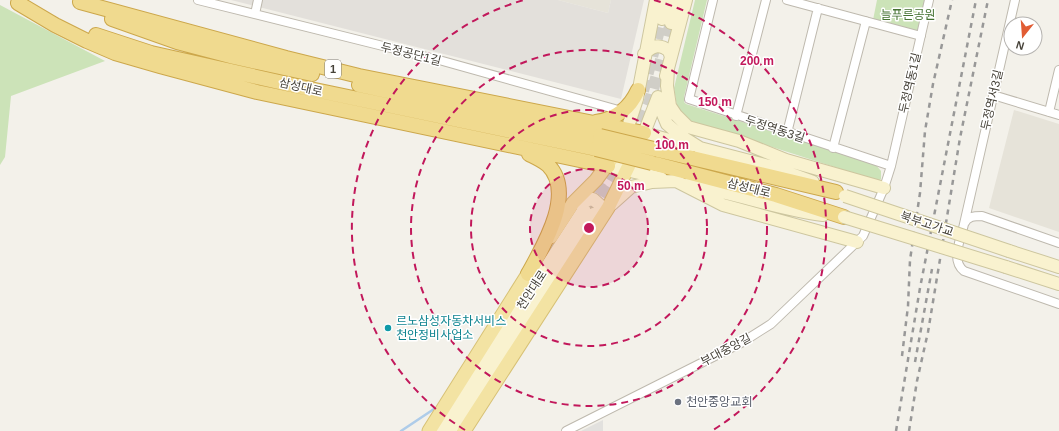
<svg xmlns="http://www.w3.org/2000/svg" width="1059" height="431" font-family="Arial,'Noto Sans KR',sans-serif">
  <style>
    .residential { fill: #e6e3d9 }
    .industrial { fill: #e3e0db }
    .green { fill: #cce3b8 }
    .parking { fill: #e2e1de }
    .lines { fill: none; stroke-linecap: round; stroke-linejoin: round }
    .stream { stroke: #aecce9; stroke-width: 2.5 }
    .secondary-tunnel { stroke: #d0cec7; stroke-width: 12; stroke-dasharray: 12 6; stroke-linecap: butt }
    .minor-casing { stroke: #beb9ae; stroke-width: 10 }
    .secondary-casing { stroke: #cdc69f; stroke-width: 14 }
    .primary-casing { stroke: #d7c175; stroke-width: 15 }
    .trunk-casing { stroke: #cca74b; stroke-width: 16 }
    .minor { stroke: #fff; stroke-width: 8 }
    .secondary { stroke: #f9f2cf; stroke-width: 12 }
    .primary { stroke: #f3e3a3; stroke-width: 13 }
    .trunk { stroke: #f0da8f; stroke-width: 14 }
    .rail { stroke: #989898; stroke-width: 2.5; stroke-dasharray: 5 5; stroke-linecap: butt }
    .secondary-bridge-casing { stroke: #cdc69f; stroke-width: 14; stroke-linecap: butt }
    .trunk-bridge-casing { stroke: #cca74b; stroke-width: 16; stroke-linecap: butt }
    .secondary-bridge { stroke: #f9f2cf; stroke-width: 12 }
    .trunk-bridge { stroke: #f0da8f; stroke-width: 14 }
    .ring { fill: none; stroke: #c2185b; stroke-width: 2; stroke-dasharray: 7 5 }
    .culture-dot { fill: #0f9aa8; stroke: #fff; stroke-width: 1.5 }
    .worship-dot { fill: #6b7280; stroke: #fff; stroke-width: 1.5 }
    .labels { text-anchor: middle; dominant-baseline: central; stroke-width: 3; stroke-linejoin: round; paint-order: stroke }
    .shield { fill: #fff; stroke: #7e7b74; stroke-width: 1 }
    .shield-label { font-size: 11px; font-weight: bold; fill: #464239 }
    .park-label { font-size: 12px; fill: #457232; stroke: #fff }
    .street-label { font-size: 12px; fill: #464239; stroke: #fff }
    .culture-label { font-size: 12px; fill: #0d838f; stroke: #fff; text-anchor: start }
    .worship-label { font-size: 12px; fill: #5b616d; stroke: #fff; text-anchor: start }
    .centre { fill: #c2185b; stroke: #fff; stroke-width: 2 }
    .ring-label { font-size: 12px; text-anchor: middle; font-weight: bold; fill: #c2185b; stroke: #fff; stroke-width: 3; stroke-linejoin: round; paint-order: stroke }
  </style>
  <rect width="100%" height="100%" fill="#f3f1ea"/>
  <!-- residential -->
  <path class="residential" d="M558,0H611L608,13Z
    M1014,110L1059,124V232L989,208Z"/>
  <!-- industrial -->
  <path class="industrial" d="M231,0H558L608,13L611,0H644L621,99Z"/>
  <!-- green -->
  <path class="green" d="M695,0H707L684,97V102L686,104L876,165L881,171V179L878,181L685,119L677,107L674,88Z
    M877,0H926L919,33L873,20Z
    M0,5L105,61L11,96L5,157L0,165Z"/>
  <!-- parking -->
  <path class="parking" d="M603,420V431H581Z"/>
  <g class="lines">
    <!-- stream -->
    <path class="stream" d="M401,431L434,409"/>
    <!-- secondary-tunnel -->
    <path class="secondary-tunnel" d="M643,91L662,19
      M634,139L649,104L671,23
      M585,207L609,171
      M594,213L624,159"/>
    <defs>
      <path id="minor" d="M198,0L439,60L622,111
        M713,0L689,99L891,166
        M787,0L921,36
        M255,14L258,0
        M993,95L1059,115
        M1049,112L1059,70
        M736,116L766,0
        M787,133L818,8
        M833,148L866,21
        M964,224L1015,0
        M1059,243L982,216C974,216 968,216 964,224C961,239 950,260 964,271L1059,304
        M566,431L741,343L771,324L863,236L884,188L891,166L929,0"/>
      <path id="secondary" d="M662,19L667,0
        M671,23L676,0
        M644,54C652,46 659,43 669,51L671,57
        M668,69L667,86L670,106L676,115L688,127L739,141L786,160L884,188
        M666,76L686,0
        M658,97L644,133L691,146
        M657,100L667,124L681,136L700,148L769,166L813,182
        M627,130L637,99L656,0
        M608,166L661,178
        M689,184C734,193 777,209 823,215
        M573,203L593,199L602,207L601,218
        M612,204L631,187L652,182L676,181L723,205L857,242
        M1009,251L1059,267
        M1006,267L1059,284
        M440,431L584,209
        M450,431L519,330L593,214"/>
      <path id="primary" d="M551,237L573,203L596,180L612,158
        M429,431L533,266
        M464,431L608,208L637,149"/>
      <path id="trunk" d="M80,2L286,58L359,76L644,133
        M18,3L55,25L87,41L115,53L160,66L257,92L608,166
        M112,19L177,42L234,57L312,74
        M96,35L151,53L310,89L596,149
        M359,85L600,136
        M596,122C616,119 630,108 638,90
        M658,150L836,192
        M652,163L776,195L844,217
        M528,274C543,247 576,193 548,165C542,160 535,157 529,154"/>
    </defs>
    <!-- minor casing -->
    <use href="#minor" class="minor-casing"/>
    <!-- secondary casing -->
    <use href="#secondary" class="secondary-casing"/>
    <!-- primary casing -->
    <use href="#primary" class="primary-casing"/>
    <!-- trunk casing -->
    <use href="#trunk" class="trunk-casing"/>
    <!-- minor -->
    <use href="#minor" class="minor"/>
    <!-- secondary -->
    <use href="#secondary" class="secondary"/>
    <!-- primary -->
    <use href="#primary" class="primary"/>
    <!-- trunk -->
    <use href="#trunk" class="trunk"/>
    <!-- rail -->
    <path class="rail" d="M902,356L908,306L910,260L920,193L925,131L933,84L952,0
      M915,362L932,269
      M896,431L920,288L976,0
      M909,431L917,381L928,332L960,138L988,0"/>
    <defs>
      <path id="secondary-bridge" d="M845,196L1009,251
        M844,217L1006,267"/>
      <path id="trunk-bridge" d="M600,136L658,150
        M596,149L652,163"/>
    </defs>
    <!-- secondary-bridge casing -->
    <use href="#secondary-bridge" class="secondary-bridge-casing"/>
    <!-- trunk-bridge casing -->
    <use href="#trunk-bridge" class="trunk-bridge-casing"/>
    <!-- secondary-bridge -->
    <use href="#secondary-bridge" class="secondary-bridge"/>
    <!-- trunk-bridge -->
    <use href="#trunk-bridge" class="trunk-bridge"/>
  </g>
  <!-- distance rings -->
  <circle cx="589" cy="228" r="59" fill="#c2185b" fill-opacity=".12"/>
  <g class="ring">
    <circle cx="589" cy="228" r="59"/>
    <circle cx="589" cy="228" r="118"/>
    <circle cx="589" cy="228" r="178"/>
    <path d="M465 430A237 237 0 0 1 524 0M654 0A237 237 0 0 1 713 430"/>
  </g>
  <!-- markers -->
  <circle class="culture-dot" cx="388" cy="328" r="4"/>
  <circle class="worship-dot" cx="678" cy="402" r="4"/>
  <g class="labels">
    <!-- shield labels -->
    <rect class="shield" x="325" y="60" width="16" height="18" rx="3"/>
    <g class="shield-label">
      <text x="333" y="69">1</text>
    </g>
    <!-- park labels -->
    <g class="park-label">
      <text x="908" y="15">늘푸른공원</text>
    </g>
    <!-- street labels -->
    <g class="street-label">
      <text transform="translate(411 54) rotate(14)">두정공단1길</text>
      <text transform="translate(910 83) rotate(-77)">두정역동1길</text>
      <text transform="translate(301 87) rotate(13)">삼성대로</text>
      <text transform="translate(992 100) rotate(-77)">두정역서3길</text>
      <text transform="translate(775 129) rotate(18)">두정역동3길</text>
      <text transform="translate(749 188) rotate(14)">삼성대로</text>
      <text transform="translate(927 224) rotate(18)">북부고가교</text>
      <text transform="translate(532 290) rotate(-57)">천안대로</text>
      <text transform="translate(726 350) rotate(-28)">부대중앙길</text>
    </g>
    <!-- culture labels -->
    <g class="culture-label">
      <text x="396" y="321">르노삼성자동차서비스<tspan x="396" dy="14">천안정비사업소</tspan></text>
    </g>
    <!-- worship labels -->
    <g class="worship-label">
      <text x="686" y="402">천안중앙교회</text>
    </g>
  </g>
  <circle cx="589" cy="228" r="6" class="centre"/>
  <g class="ring-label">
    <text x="757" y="65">200 m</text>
    <text x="715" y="106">150 m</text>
    <text x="672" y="149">100 m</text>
    <text x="631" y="190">50 m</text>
  </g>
  <!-- north arrow -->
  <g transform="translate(1023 36) rotate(197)"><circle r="19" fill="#ffffff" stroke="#b5b3b0"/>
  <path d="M0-3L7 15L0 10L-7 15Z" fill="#e15c33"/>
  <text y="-6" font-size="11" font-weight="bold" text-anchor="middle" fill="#464239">N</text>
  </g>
</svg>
